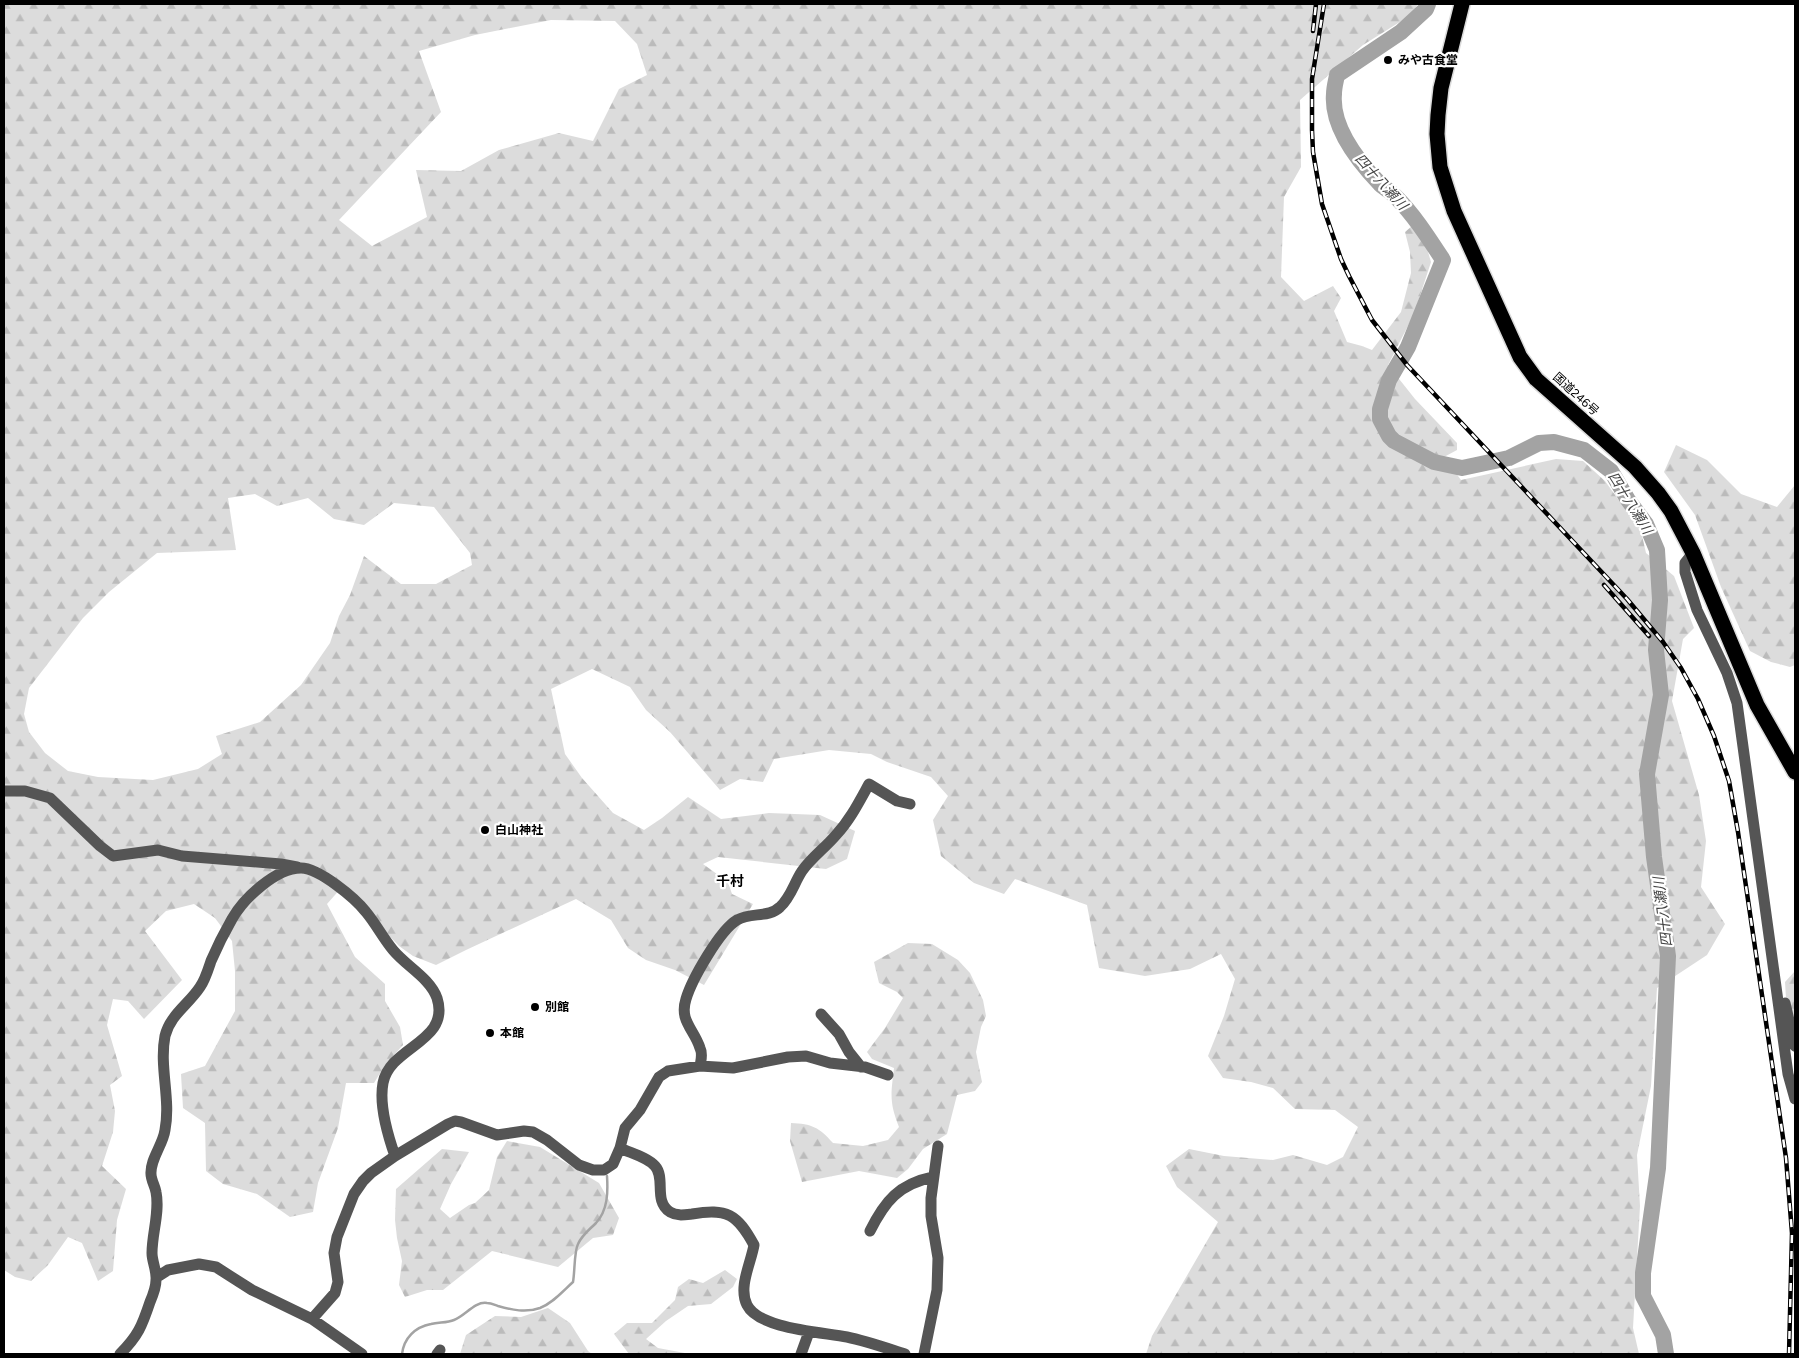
<svg xmlns="http://www.w3.org/2000/svg" width="1799" height="1358" font-family="Figtree,'Noto Sans JP',sans-serif">
  <style>
    .forest { fill: url(#forest-firs); fill-rule: evenodd }
    .lines { fill: none; stroke-linecap: round; stroke-linejoin: round }
    .stream { stroke: #a3a3a3; stroke-width: 2.5 }
    .river { stroke: #a3a3a3; stroke-width: 16 }
    .highway-casing { stroke: #dbdbdb; stroke-width: 18 }
    .minor { stroke: #555; stroke-width: 11 }
    .highway { stroke: #000; stroke-width: 15 }
    .rail-casing { stroke: #000; stroke-width: 4.5 }
    .rail { stroke: #fff; stroke-width: 2.5; stroke-dasharray: 8; stroke-linecap: butt }
    .poi-dot { fill: #000; stroke: #fff; stroke-width: 2 }
    .labels { text-anchor: middle; dominant-baseline: central; stroke-width: 4.5; stroke-linejoin: round; paint-order: stroke }
    .poi-label { font-size: 12px; font-weight: bold; fill: #000; stroke: #fff; text-anchor: start }
    .street-label { font-size: 12px; fill: #000; stroke: #fff }
    .water-label { font-size: 14px; font-style: italic; fill: #444; stroke: #fff }
    .neighbourhood-label { font-size: 14px; font-weight: bold; fill: #000; stroke: #fff }
  </style>
  <defs>
    <pattern id="forest-firs" width="22" height="20" patternUnits="userSpaceOnUse" patternTransform="scale(1.25)"><rect width="22" height="20" fill="#dcdcdc"/><path d="M5 1l3.5 6h-7zM16 11l3.5 6h-7z" fill="#bbb"/></pattern>
  </defs>
  <rect width="100%" height="100%" fill="#fff"/>
  <!-- forest -->
  <path class="forest" d="M4,4H1418L1411,15L1363,45L1300,100L1301,167L1284,197L1281,277L1304,301L1333,286L1341,298L1334,311L1347,342L1362,346L1372,350L1401,312L1411,273L1410,252L1405,232L1412,226L1426,245L1431,262L1414,314L1388,365L1415,399L1457,443V450L1444,457L1461,480L1556,459L1583,461L1605,481L1641,531L1646,553L1674,576L1694,628L1683,639L1672,701L1699,795L1706,841L1701,887L1725,924L1707,955L1657,988L1651,1086L1637,1155L1640,1206L1633,1328L1639,1354H1146L1152,1336L1218,1222L1177,1187L1166,1166L1189,1149L1224,1156L1273,1160L1293,1155L1327,1165L1343,1157L1358,1127L1335,1110L1295,1109L1273,1088L1251,1082L1223,1078L1208,1056L1224,1016L1235,979L1221,954L1190,969L1145,976L1099,968L1087,905L1015,879L1004,894L974,883L941,856L933,820L948,796L931,777L887,762L871,754L829,750L774,759L763,782L740,779L720,790L670,732L646,710L630,687L592,669L551,689L565,754L582,778L613,813L644,830L662,818L688,797L721,819L769,813L820,815L855,831L847,859L826,869L718,857L703,864L728,882L732,894L753,904L704,985L675,970L646,960L628,948L611,920L576,899L466,950L436,965L413,956L399,946L342,887L327,904L355,957L385,984V1001L400,1027L403,1045L385,1065L374,1083H346L338,1128L318,1183L313,1212L290,1217L257,1194L223,1184L206,1171L205,1123L183,1108L181,1074L205,1066L235,1011V971L232,941L215,918L194,904L166,911L145,931L182,980L144,1019L128,1001L113,999L107,1025L122,1076L110,1085L115,1111L113,1132L102,1166L126,1189L117,1220L113,1271L98,1281L82,1243L68,1237L48,1265L31,1281L15,1277L4,1270ZM551,20L615,21L637,44L647,75L619,89L593,141L559,133L499,150L461,171L416,170L427,217L372,246L339,220L441,112L419,51L475,35ZM255,494L277,506L308,498L334,519L364,525L394,503L434,507L470,553L472,565L436,584H401L364,556L350,595L339,616L330,643L301,685L260,722L216,736L222,754L198,769L153,780L98,777L68,771L45,753L29,732L24,714L29,688L83,618L109,592L157,553L236,550L228,498Z
    M1676,445L1707,460L1741,494L1777,507L1795,485V665L1790,667L1771,662L1750,651L1721,587L1695,515L1664,472Z
    M908,943L932,944L958,960L970,973L983,1000L986,1016L981,1027L976,1052L982,1082L975,1091L957,1095L947,1134L923,1149L908,1169L897,1178L859,1171L802,1182L790,1141L791,1123C812,1124 819,1127 833,1143L863,1146L888,1140L899,1127C889,1102 891,1094 894,1068L872,1059L867,1052L885,1028L903,998L897,992L879,983L874,962Z
    M1795,971V1044L1789,1046L1785,982Z
    M507,1141L540,1147L599,1183L619,1218L613,1235L593,1238L558,1267L492,1251L443,1290H427L405,1297L399,1285L402,1261L397,1238L395,1220L396,1189L442,1149L469,1152L451,1184L440,1209L450,1218L469,1205L475,1203L489,1190L497,1157Z
    M725,1270L737,1279L733,1287L711,1304L688,1306L666,1321L646,1339L658,1348L690,1354H629L614,1334L627,1323H652L675,1300L678,1287L689,1279L703,1283Z
    M548,1308L570,1323L588,1351L592,1354H460L466,1335L495,1316L521,1317Z"/>
  <g class="lines">
    <!-- stream -->
    <path class="stream" d="M402,1354C404,1338 415,1327 431,1324C439,1322 447,1323 454,1320C465,1316 475,1301 487,1303C491,1303 495,1305 498,1306C512,1310 526,1313 540,1308C553,1303 563,1291 573,1282C575,1271 574,1252 578,1244C582,1235 589,1230 596,1223C608,1210 608,1192 607,1176"/>
    <!-- river -->
    <path class="river" d="M1428,4L1426,9L1401,32L1337,75C1336,81 1334,87 1334,94C1331,127 1358,161 1380,184C1384,188 1390,191 1395,196C1414,215 1428,237 1443,260L1408,347L1389,380L1380,409V419L1389,436L1394,441L1434,462L1462,468L1509,458L1539,443L1554,442L1584,450L1611,471L1628,500L1646,524L1657,550L1660,600L1656,650L1661,695L1647,774L1654,857L1668,956L1658,1168L1643,1273V1296L1663,1335L1666,1354"/>
    <defs>
      <path id="highway" d="M1462,4L1441,88L1438,115L1437,134L1440,167L1454,211L1520,357L1536,379L1635,467L1658,493L1671,511L1693,553L1757,705L1795,772"/>
    </defs>
    <!-- highway casing -->
    <use href="#highway" class="highway-casing"/>
    <!-- minor -->
    <path class="minor" d="M1693,553L1685,563V572L1697,610L1727,673L1737,703L1788,1074L1795,1099
      M4,791H25L50,798L100,846L113,856L158,850L182,856L281,864L297,867
      M1785,1003L1795,1046
      M821,1014L839,1034L849,1052L861,1067
      M700,1066C701,1060 703,1054 700,1048C694,1029 679,1021 686,999C692,979 720,930 737,920C751,912 769,918 780,907C791,897 794,883 802,871C811,858 826,847 836,835C850,820 859,802 869,784L897,801L910,804
      M620,1148C630,1153 647,1157 655,1166C666,1178 653,1201 670,1212C677,1216 683,1215 692,1214C727,1208 737,1214 754,1245C751,1263 738,1287 747,1305C759,1329 822,1332 847,1337C866,1341 886,1348 905,1354
      M870,1231C885,1201 899,1184 933,1177
      M157,1277L168,1270L199,1264L216,1267L252,1290L312,1319L362,1354
      M312,1319L335,1293L338,1282L334,1253L337,1237L354,1194L363,1181L371,1173L395,1156L448,1124L455,1121L461,1122L497,1135L524,1131L533,1132L547,1140L579,1165L593,1170H604L613,1164L620,1148L625,1128L640,1110L659,1077L668,1071L700,1066L733,1068L788,1057L806,1056L830,1063L865,1067L888,1075
      M120,1354C138,1336 142,1326 150,1302C153,1295 156,1288 156,1280C157,1271 152,1262 152,1253C152,1233 160,1212 156,1192C155,1186 151,1180 151,1174C150,1159 163,1145 165,1130C171,1099 159,1067 165,1036C170,1015 189,1004 200,987C205,980 208,970 211,961C217,947 224,933 232,919C244,898 276,868 301,868C319,868 355,898 366,912C376,924 383,938 393,950C406,966 430,978 437,998C451,1042 390,1046 383,1083C379,1104 388,1136 395,1156
      M437,1354L440,1350
      M801,1354L809,1332
      M924,1354L937,1290L938,1258L931,1216V1198L938,1146"/>
    <!-- highway -->
    <use href="#highway" class="highway"/>
    <defs>
      <path id="rail" d="M1324,4L1312,79V130L1313,152L1322,204L1341,259L1349,276L1372,320L1407,365L1627,599L1663,642L1681,668L1698,699L1714,736L1729,781L1738,832L1786,1158L1792,1233L1789,1354
        M1313,31L1316,4
        M1604,585L1649,636"/>
    </defs>
    <!-- rail casing -->
    <use href="#rail" class="rail-casing"/>
    <!-- rail -->
    <use href="#rail" class="rail"/>
  </g>
  <!-- markers -->
  <g class="poi-dot">
    <circle cx="1388" cy="60" r="5"/>
    <circle cx="485" cy="830" r="5"/>
    <circle cx="535" cy="1007" r="5"/>
    <circle cx="490" cy="1033" r="5"/>
  </g>
  <g class="labels">
    <!-- poi labels -->
    <g class="poi-label">
      <text x="1398" y="60">みや古食堂</text>
      <text x="495" y="830">白山神社</text>
      <text x="545" y="1007">別館</text>
      <text x="500" y="1033">本館</text>
    </g>
    <!-- street labels -->
    <g class="street-label">
      <text transform="translate(1576 394) rotate(42)">国道246号</text>
    </g>
    <!-- water labels -->
    <g class="water-label">
      <text transform="translate(1381 182) rotate(48)">四十八瀬川</text>
      <text transform="translate(1630 503) rotate(58)">四十八瀬川</text>
      <text transform="translate(1663 912) rotate(-97)">四十八瀬川</text>
    </g>
    <!-- neighbourhood labels -->
    <g class="neighbourhood-label">
      <text x="730" y="881">千村</text>
    </g>
  </g>
  <!-- border -->
  <rect width="1799" height="1358" fill="none" stroke="#000000" stroke-width="10"/>
</svg>
